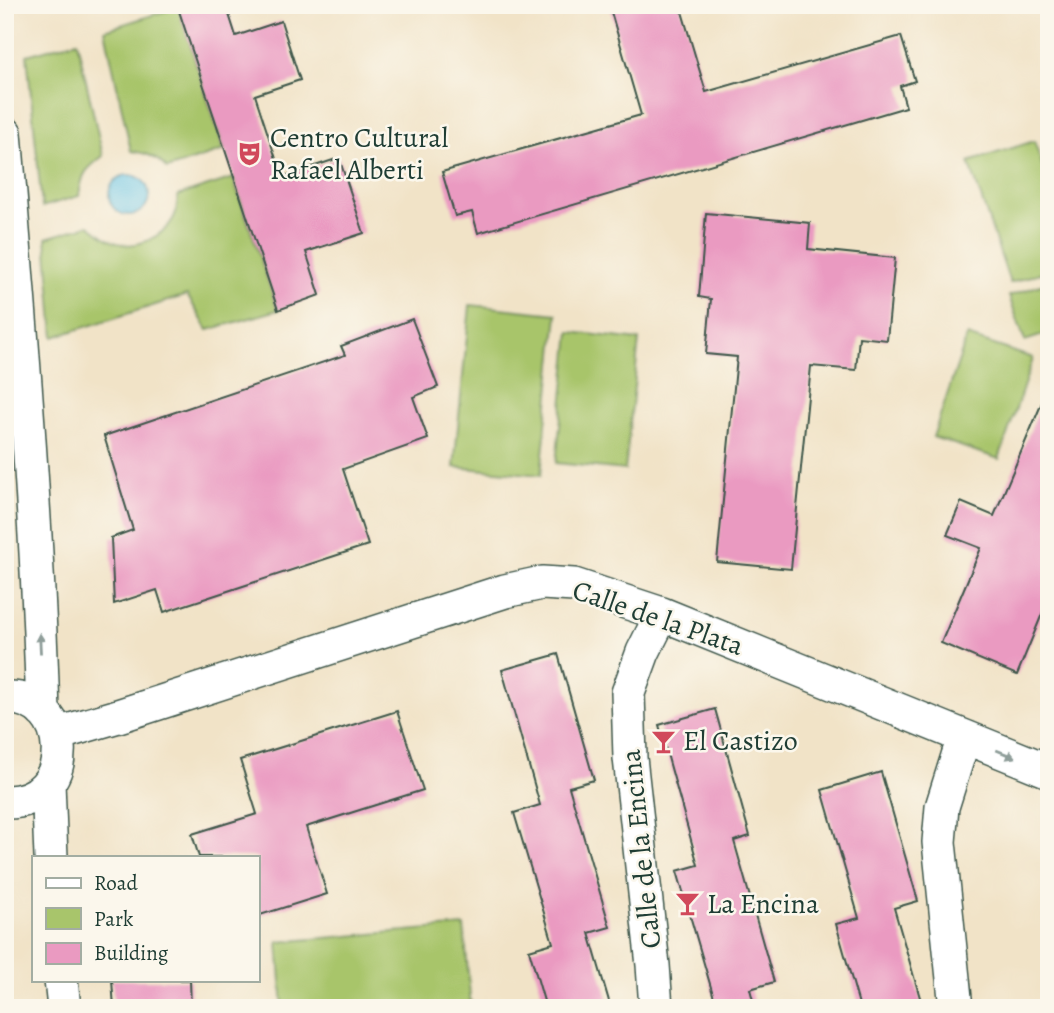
<svg xmlns="http://www.w3.org/2000/svg" width="1054" height="1013" font-family="Alegreya,serif">
  <style>
    .green { fill: #a8c56b; stroke: #648150; stroke-width: 2 }
    .water { fill: #65c2e4; stroke: #42808c; stroke-width: 2 }
    .building { fill: #ea9ac1 }
    .lines { fill: none; stroke-linecap: round; stroke-linejoin: round }
    .minor-casing { stroke: #3e564a; stroke-width: 36 }
    .minor { stroke: #fff; stroke-width: 33 }
    .oneway { fill: #8f9e9a }
    .labels { text-anchor: middle; dominant-baseline: central; stroke-width: 5; stroke-linejoin: round; paint-order: stroke }
    .poi-label { font-size: 28px; fill: #1f3d34; stroke: #fbf7ec; text-anchor: start }
    .street-label { font-size: 28px; fill: #1f3d34; stroke: #fbf7ec }
  </style>
  <rect width="100%" height="100%" fill="#fbf7ec"/>
  <filter id="ink" filterUnits="userSpaceOnUse"><feTurbulence type="fractalNoise" baseFrequency=".0143" numOctaves="2"/><feDisplacementMap in="SourceGraphic" scale="14" xChannelSelector="R" yChannelSelector="G"/><feConvolveMatrix kernelMatrix="1 2 1 2 8 2 1 2 1" color-interpolation-filters="sRGB"/></filter>
  <filter id="wash" filterUnits="userSpaceOnUse"><feTurbulence type="fractalNoise" baseFrequency=".00686" numOctaves="4" result="noise"/><feDisplacementMap in="SourceGraphic" scale="28" xChannelSelector="R" yChannelSelector="G"/><feGaussianBlur stdDeviation="1.57" result="paint"/><feColorMatrix in="noise" values="0 0 0 0 0 0 0 0 0 0 0 0 0 0 0 0 0 1.4 0 .05"/><feComposite in="paint" operator="in"/></filter>
  <g filter="url(#wash)">
    <rect width="100%" height="100%" fill="#f1e3c7"/>
    <!-- green -->
    <path class="green" d="M178,7L224,150L167,169C157,157 147,153 131,151L105,30Z
      M77,41L103,156C85,170 82,173 79,196L42,207L27,55Z
      M1034,141L1049,184V270L1010,283L969,162Z
      M233,178L278,310L208,330L187,295L54,337L46,238L89,225C99,233 109,242 122,244C144,248 174,230 177,207C178,203 177,200 177,196Z
      M1049,282V333L1025,341L1009,296Z
      M470,305L557,314L541,475L454,467Z
      M570,332L639,340L625,470L556,463Z
      M967,336L1033,358L999,459L933,437Z
      M464,926L471,1008H283L278,942Z"/>
    <!-- water -->
    <path class="water" d="M109 195a20 20 0 1 1 40 0a20 20 0 1 1-40 0Z"/>
    <g id="blocks">
      <!-- building -->
      <path class="building" d="M177,5H226L236,36L281,21L300,80L255,95L282,177L339,158L364,233L306,252L320,295L278,310Z
        M609,5H680L706,92L901,36L915,81L900,86L906,107L478,233L472,212L455,216L442,172L641,115Z
        M706,213L810,223L808,249L895,258L887,340L859,337L856,370L811,366L791,569L717,562L737,357L706,354L711,299L699,297Z
        M412,319L438,387L413,397L428,439L343,469L368,545L164,612L157,590L114,604L111,538L133,530L104,436L345,355L341,346Z
        M1049,386V597L1017,675L941,643L981,548L947,535L961,502L994,516Z
        M558,654L594,780L569,787L610,927L589,933L611,1008H546L529,950L553,943L514,813L540,805L502,670Z
        M715,709L750,836L734,841L774,982L750,989L755,1008H717L677,871L698,865L659,725Z
        M397,711L423,790L306,827L327,894L257,916V857H199L192,834L257,814L240,760Z
        M881,772L918,901L894,908L923,1008H860L836,924L859,918L822,790Z
        M112,980H190L191,1008H114Z"/>
    </g>
  </g>
  <g filter="url(#ink)">
    <use href="#blocks" fill-opacity="0" stroke="#3e564a" stroke-width="2"/>
    <g class="lines">
      <defs>
        <path id="minor" d="M5,133C21,325 37,519 43,712
          M5,698C74,694 78,804 5,802
          M57,734L115,717L505,591L542,583L574,585L662,614L1049,771
          M48,783L51,857
          M61,980L64,1008
          M656,1008L653,965L630,758L628,693L643,652L662,614
          M956,1008L939,842L942,807L964,737"/>
      </defs>
      <!-- minor casing -->
      <use href="#minor" class="minor-casing"/>
      <!-- minor -->
      <use href="#minor" class="minor"/>
    </g>
    <!-- one-way arrows -->
    <defs><path id="oneway-solid" d="M-6-.8H1V-3.2L6.5 0L1 3.2V.8H-6Z" transform="scale(1.75)"/></defs>
    <g class="oneway">
      <use href="#oneway-solid" transform="translate(40 643) rotate(-93)"/>
      <use href="#oneway-solid" transform="translate(1006 754) rotate(22)"/>
    </g>
  </g>
  <!-- icons -->
  <defs>
    <symbol id="theatre-bare" viewBox="-9 -9 18 18"><path d="M-5-5.5Q0-4 5-5.5V0Q5 5 0 6Q-5 5-5 0ZM-3.3-2.5H-1v1.5H-3.3ZM1-2.5H3.3v1.5H1ZM-2.8 1Q0 5.5 2.8 1Z" fill="#d1495b" stroke="#fbf7ec" stroke-width="2.5" paint-order="stroke"/></symbol>
    <symbol id="bar-bare" viewBox="-9 -9 18 18"><path d="M-6-5H6L.8 .8V4.5H3.5V6h-7V4.5H-.8V.8Z" fill="#d1495b" stroke="#fbf7ec" stroke-width="2.5" paint-order="stroke"/></symbol>
  </defs>
  <g fill-rule="evenodd">
    <use href="#theatre-bare" x="232" y="136" width="35" height="35"/>
    <use href="#bar-bare" x="646" y="724" width="35" height="35"/>
    <use href="#bar-bare" x="670" y="886" width="35" height="35"/>
  </g>
  <g class="labels">
    <!-- poi labels -->
    <g class="poi-label">
      <text x="270" y="138">Centro Cultural<tspan x="270" dy="32">Rafael Alberti</tspan></text>
      <text x="683" y="741">El Castizo</text>
      <text x="707" y="904">La Encina</text>
    </g>
    <!-- street labels -->
    <g class="street-label">
      <text transform="translate(658 618) rotate(19)">Calle de la Plata</text>
      <text transform="translate(641 849) rotate(-96)">Calle de la Encina</text>
    </g>
  </g>
  <!-- margin -->
  <rect width="1054" height="1013" fill="none" stroke="#fbf7ec" stroke-width="28"/>
  <!-- legend -->
  <rect x="32" y="856" width="228" height="126" fill="#fbf7ec" stroke="#a3ada2" stroke-width="2"/>
  <rect x="46" y="878" width="35" height="10" fill="#ffffff" stroke="#a3ada2" stroke-width="2"/>
  <text x="94" y="890" font-size="21" fill="#1f3d34">Road</text>
  <rect x="46" y="908" width="35" height="21" fill="#a8c56b" stroke="#a3ada2" stroke-width="2"/>
  <text x="94" y="926" font-size="21" fill="#1f3d34">Park</text>
  <rect x="46" y="943" width="35" height="21" fill="#ea9ac1" stroke="#a3ada2" stroke-width="2"/>
  <text x="94" y="960" font-size="21" fill="#1f3d34">Building</text>
</svg>
